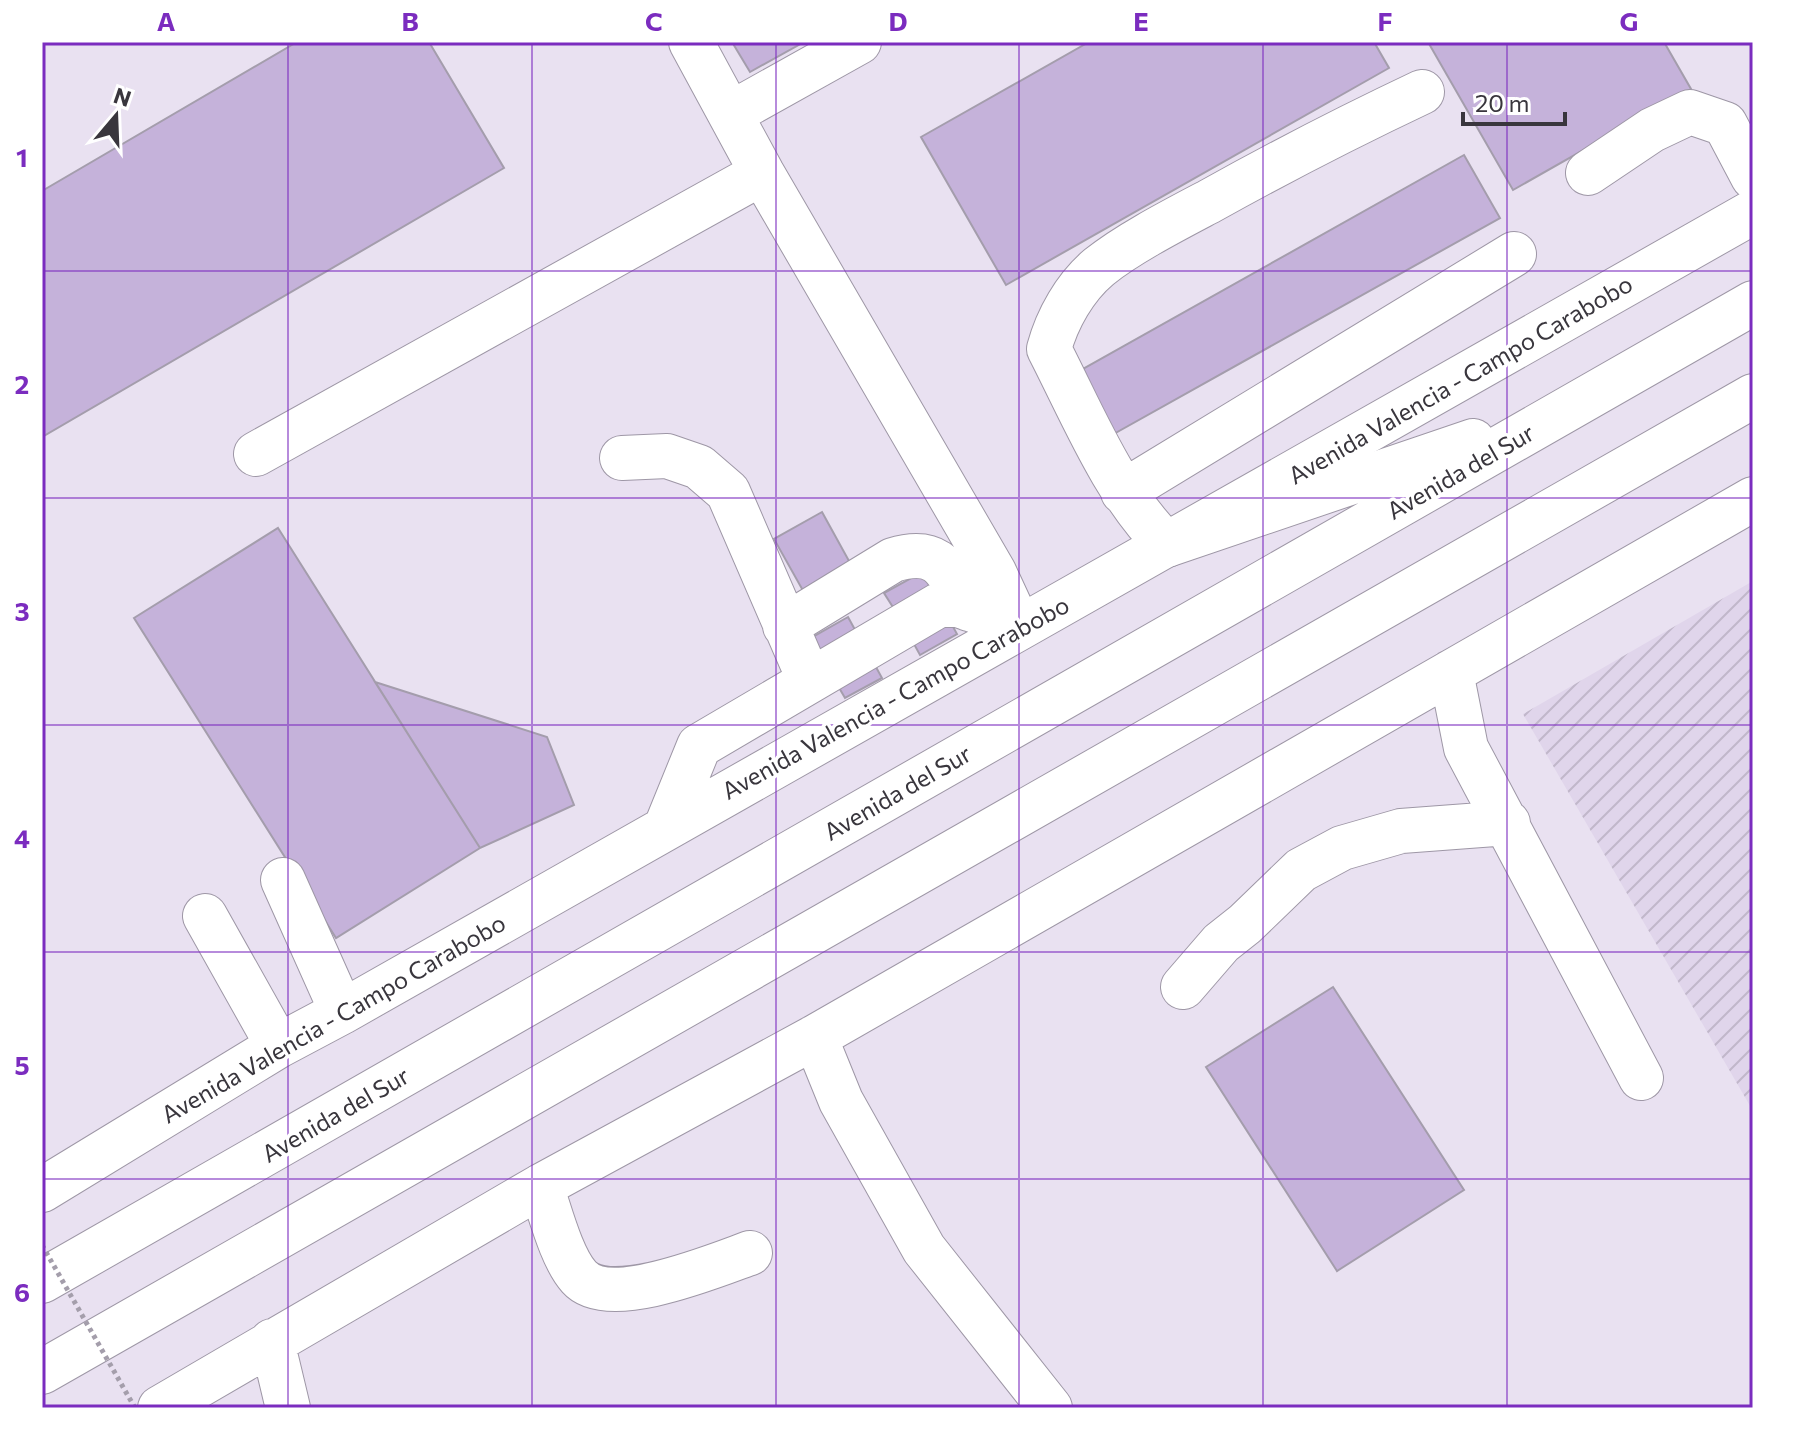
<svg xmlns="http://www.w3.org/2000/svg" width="1795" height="1450" font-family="Commissioner,sans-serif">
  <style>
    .industrial { fill: url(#industrial-furrows) }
    .building { fill: #c5b2da; stroke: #a49dac; stroke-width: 2 }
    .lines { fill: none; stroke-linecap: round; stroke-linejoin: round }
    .minor-casing { stroke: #9e97a6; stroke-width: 46 }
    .highway-casing { stroke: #9e97a6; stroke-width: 46 }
    .minor { stroke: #fff; stroke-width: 44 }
    .highway { stroke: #fff; stroke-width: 44 }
    .path-bridge { stroke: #a49eab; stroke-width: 5; stroke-dasharray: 4 4; stroke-linecap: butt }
    .grid { fill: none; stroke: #7b2cbf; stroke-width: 2; stroke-opacity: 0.55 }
    .labels { text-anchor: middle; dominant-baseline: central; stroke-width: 7; stroke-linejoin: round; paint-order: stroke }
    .street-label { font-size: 24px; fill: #39363d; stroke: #fff }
    .neatline { fill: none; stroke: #7b2cbf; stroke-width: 3 }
    .grid-label { font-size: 26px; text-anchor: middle; font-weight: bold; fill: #7b2cbf }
  </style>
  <defs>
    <pattern id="industrial-furrows" width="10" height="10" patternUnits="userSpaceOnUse" patternTransform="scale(2)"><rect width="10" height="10" fill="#e0d5eb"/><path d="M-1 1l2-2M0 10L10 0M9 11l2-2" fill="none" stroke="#c1b7ca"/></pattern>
  </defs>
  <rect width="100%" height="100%" fill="#e9e1f1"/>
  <!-- industrial -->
  <path class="industrial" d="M1753,581V1111L1523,714Z"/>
  <!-- building -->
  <path class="building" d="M297,42H429L504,168L42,437V191Z
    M732,42H804L750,72Z
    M1089,42H1374L1389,68L1006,285L921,137Z
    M1428,42H1664L1691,89L1513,190Z
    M1464,155L1500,218L1103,440L1067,378Z
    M822,512L854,570L806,596L774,539Z
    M278,528L480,848L336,938L134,618Z
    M922,572L933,592L896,612L884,593Z
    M946,614L957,634L920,655L909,635Z
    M848,617L859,637L822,658L811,638Z
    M871,658L882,678L845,698L834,679Z
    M375,682L547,737L574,805L480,848Z
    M1333,987L1464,1190L1337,1271L1206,1067Z"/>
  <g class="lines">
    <defs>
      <path id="minor" d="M691,42L762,173L994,572L1019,626
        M730,114L859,42
        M1588,173L1652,130L1690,112L1725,124L1753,177
        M256,454L762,173
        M622,458L667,456L699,467L728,492L809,679
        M1123,492L1514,254
        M1167,545C1113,491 1084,417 1049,349C1057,319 1075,287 1099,267C1129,243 1176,219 1210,201C1280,162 1350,126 1422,92
        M785,626L893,560C942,545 948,573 969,609
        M1451,672L1466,748L1641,1078
        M666,827L699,746L939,605H958L1019,626
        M283,880L342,1012
        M205,916L278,1046
        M1183,987L1221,943L1245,924L1301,870L1342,848L1401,831L1508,823
        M815,1037L841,1101L924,1249L1050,1408
        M541,1186C550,1211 561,1257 579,1277C608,1310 714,1266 750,1253
        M42,1190L278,1046L342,1012L1753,212
        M272,1341L288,1408
        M160,1408L541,1186L815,1037L1753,499"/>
      <path id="highway" d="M1167,545L1473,441
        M42,1281L1753,303
        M42,1372L1753,396"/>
    </defs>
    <!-- minor casing -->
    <use href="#minor" class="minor-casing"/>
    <!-- highway casing -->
    <use href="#highway" class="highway-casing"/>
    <!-- minor -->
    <use href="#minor" class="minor"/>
    <!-- highway -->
    <use href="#highway" class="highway"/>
    <!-- path-bridge -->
    <path class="path-bridge" d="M42,1245L135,1408"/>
  </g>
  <!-- grid -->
  <path class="grid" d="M288,42V1408M532,42V1408M776,42V1408M1019,42V1408M1263,42V1408M1507,42V1408M42,271H1753M42,498H1753M42,725H1753M42,952H1753M42,1179H1753"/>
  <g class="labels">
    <!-- street labels -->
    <g class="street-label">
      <text transform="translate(1460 379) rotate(-30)">Avenida Valencia - Campo Carabobo</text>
      <text transform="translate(1460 471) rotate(-30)">Avenida del Sur</text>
      <text transform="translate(895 697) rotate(-29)">Avenida Valencia - Campo Carabobo</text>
      <text transform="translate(897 792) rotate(-30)">Avenida del Sur</text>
      <text transform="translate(333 1018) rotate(-30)">Avenida Valencia - Campo Carabobo</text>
      <text transform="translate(335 1114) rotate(-30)">Avenida del Sur</text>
    </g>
  </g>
  <!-- border -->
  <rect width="1795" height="1450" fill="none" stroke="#ffffff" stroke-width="88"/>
  <!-- north arrow -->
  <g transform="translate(116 116) rotate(19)" stroke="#ffffff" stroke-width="6" paint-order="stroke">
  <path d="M0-6L14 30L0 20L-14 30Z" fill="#39363d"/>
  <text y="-12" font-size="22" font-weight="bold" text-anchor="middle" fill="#39363d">N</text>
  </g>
  <!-- scale -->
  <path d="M1463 112v12h102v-12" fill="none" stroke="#39363d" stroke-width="4"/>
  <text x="1475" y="112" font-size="24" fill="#39363d" stroke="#ffffff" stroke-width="6" paint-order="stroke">20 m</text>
  <rect x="44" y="44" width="1707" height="1362" class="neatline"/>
  <g class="grid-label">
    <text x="166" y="31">A</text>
    <text x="410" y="31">B</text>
    <text x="654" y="31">C</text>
    <text x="898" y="31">D</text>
    <text x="1141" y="31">E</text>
    <text x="1385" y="31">F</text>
    <text x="1629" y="31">G</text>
    <text x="22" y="167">1</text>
    <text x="22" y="394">2</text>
    <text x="22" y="621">3</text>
    <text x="22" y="848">4</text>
    <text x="22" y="1075">5</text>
    <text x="22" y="1302">6</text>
  </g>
</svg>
